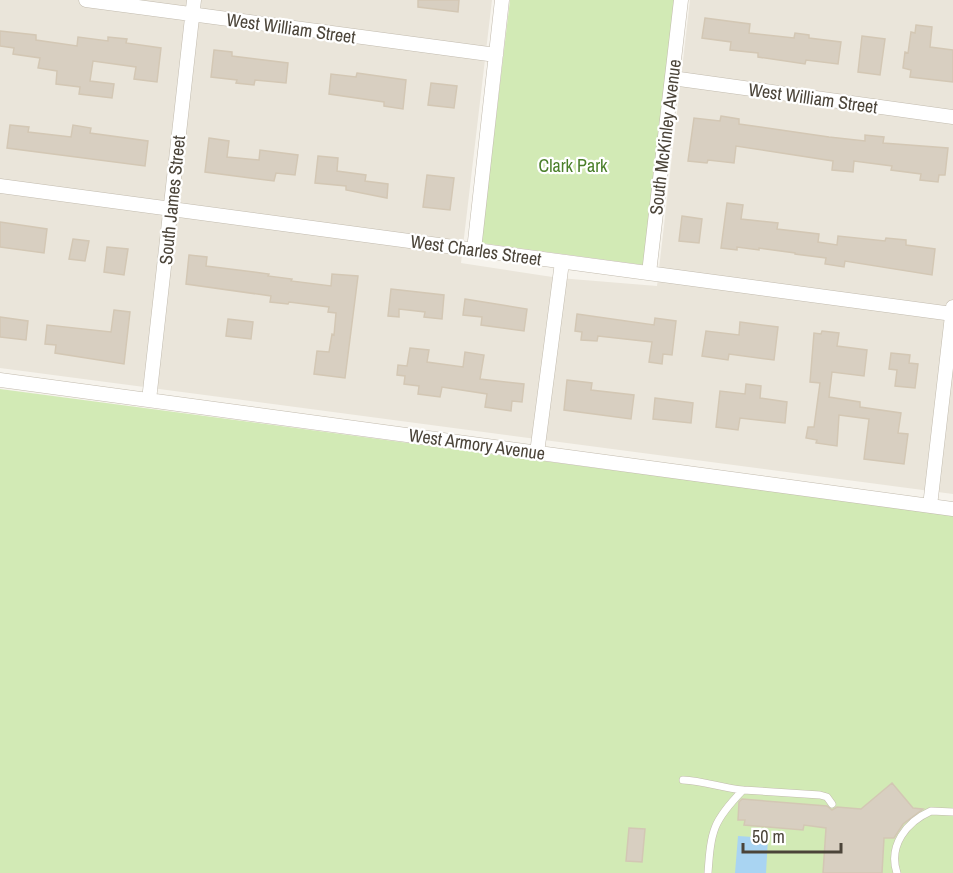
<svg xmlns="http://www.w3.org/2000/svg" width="953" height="873" font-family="'Archivo Narrow',sans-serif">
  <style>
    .residential { fill: #eae5da }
    .green { fill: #d2eab5 }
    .water { fill: #a9d4f2 }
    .building { fill: #d8cfc1; stroke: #d3c7b4; stroke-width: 1.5 }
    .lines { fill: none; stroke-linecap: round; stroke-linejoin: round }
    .lane-casing { stroke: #c2bbae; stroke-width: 8 }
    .street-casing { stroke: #c2bbae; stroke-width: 15 }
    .lane { stroke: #fff; stroke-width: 7 }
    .street { stroke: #fff; stroke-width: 14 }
    .labels { text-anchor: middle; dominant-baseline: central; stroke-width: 4.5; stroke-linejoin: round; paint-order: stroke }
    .street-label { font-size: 18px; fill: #4b4439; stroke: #fff }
    .park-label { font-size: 18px; fill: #4a7f2a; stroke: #fff }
  </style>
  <rect width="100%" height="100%" fill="#f6f3ec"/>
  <!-- residential -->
  <path class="residential" d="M0,0H492L461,263L559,278L657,286L690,0H953V494L0,368Z"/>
  <!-- green -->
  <path class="green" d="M510,0H676L644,265L481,243Z
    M0,389L953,515V873H0Z"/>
  <!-- water -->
  <path class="water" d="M738,836L768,838L766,873H735Z"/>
  <!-- building -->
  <path class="building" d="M418,0H459L458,12L418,7Z
    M705,18L750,24L749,33L794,38L795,33L809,35V38L841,42L838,64L806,60L805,64L758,57V53L730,50L731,42L702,38Z
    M916,25L932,27L930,47L953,50V82L910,77L911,70L903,68L905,52L908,53L911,32L915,33Z
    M0,31L36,35V40L77,46L78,37L108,41V37L127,39L126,43L161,48L157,82L134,79L136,67L93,61L90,81L114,84L112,98L79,94L80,87L56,84L57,71L38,68L40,58L13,54L14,48L0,46Z
    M862,36L885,39L880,75L858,72Z
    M214,50L232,52V56L288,63L286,83L255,80L254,85L236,83L237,80L211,77Z
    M357,73L406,80L403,109L384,106V102L329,94L331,74L356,77Z
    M431,83L457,86L454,108L428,105Z
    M721,116L739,119V124L829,137L865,141V135L884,137L883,143L948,148L945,175H939L938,182L920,180L921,174L891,170L892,166L854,161L853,172L832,170L833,161L736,146L734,163L708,160L707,163L688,161L694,118L720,121Z
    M10,125L29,127L28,132L71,137L73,125L91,128L90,133L148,141L145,166L7,148Z
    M209,138L229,141L227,157L259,160L260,150L298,155L295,175L276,173L274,181L205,172Z
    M318,156L338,158L337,171L366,175L365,181L388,184L387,198L346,190V186L315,183Z
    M427,175L454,178L450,210L423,207Z
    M727,203L743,205L741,219L778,223L777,229L819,234L818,242L837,245L838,236L885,241L886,238L906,240V245L935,249L932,275L845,261L844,267L825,264L826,258L795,254V253L759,248V250L737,247V250L721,248Z
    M682,216L702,219L699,243L679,241Z
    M0,222L47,229L44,253L0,247Z
    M73,239L89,241L85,261L69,259Z
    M107,247L128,249L124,275L104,272Z
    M189,255L207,257L206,266L269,274L268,276L292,279L291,281L331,286L332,274L358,276L345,378L314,374L317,351L329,352L332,334L334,335L336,313L328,312L329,307L289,302L288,304L270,302L271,296L186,284Z
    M391,289L444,295L442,319L424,317L425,312L399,309V317L388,316Z
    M465,299L527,309L524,331L481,325L482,317L463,315Z
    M114,310L130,312L124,364L55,353L56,345L45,344L47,325L111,332Z
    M577,314L654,325L655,318L676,321L672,355L663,354L662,364L649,362L652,342L598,336L597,341L581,340L582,332L575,331Z
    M0,317L28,321L26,340L0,337Z
    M228,319L253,322L251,339L226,336Z
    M740,322L778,327L774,360L729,354L728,360L702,356L706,331L739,335Z
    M822,331L839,333L837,346L867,350L864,376L832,372L829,397L860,402V407L901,413L898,433L908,434L904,464L864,459L869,419L839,415L837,446L816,443L817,440L806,438L808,427H814L820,383L810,382L814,333L821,334Z
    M410,348L429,350L427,362L463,367L465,352L484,355L480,379L524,384L522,402L512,401L511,411L485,407L487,394L442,387L440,397L418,394L419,386L404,384L405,376L397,375L398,365L407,366Z
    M891,353L910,355L909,363L918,364L915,388L895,386L897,370L889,369Z
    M567,380L592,383L591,390L634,395L631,419L564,410Z
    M746,384L761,386L760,398L787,402L785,423L740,418L738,430L716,427L720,391L745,394Z
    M655,398L693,403L691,423L653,419Z
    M892,783L913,808L923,809L903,824L894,838H884L882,873H823L826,828L804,825L803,830L744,825L745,820H738L739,802L742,799L827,806L832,810L837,807L861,809Z
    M629,828L645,829L642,862L626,861Z"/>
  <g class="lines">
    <defs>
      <path id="lane" d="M683,780C704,781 722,788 743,790
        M708,873C711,830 713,821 743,790L820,795L827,797L832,804
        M897,873C888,846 906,822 931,811L953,812"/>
      <path id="street" d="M86,0L496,55
        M672,78L953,117
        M0,186L953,314
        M474,250L502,0
        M649,273L681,0
        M0,380L953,509
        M149,400L194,0
        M537,453L562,262
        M930,506L953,307"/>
    </defs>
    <!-- lane casing -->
    <use href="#lane" class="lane-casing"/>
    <!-- street casing -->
    <use href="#street" class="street-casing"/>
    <!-- lane -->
    <use href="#lane" class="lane"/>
    <!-- street -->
    <use href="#street" class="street"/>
  </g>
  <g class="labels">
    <!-- street labels -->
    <g class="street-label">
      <text transform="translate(291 28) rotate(8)">West William Street</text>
      <text transform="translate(813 98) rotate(8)">West William Street</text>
      <text transform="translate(665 137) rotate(-83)">South McKinley Avenue</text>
      <text transform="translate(172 200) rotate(-84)">South James Street</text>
      <text transform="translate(476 250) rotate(8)">West Charles Street</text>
      <text transform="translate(477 444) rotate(8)">West Armory Avenue</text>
    </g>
    <!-- park labels -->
    <g class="park-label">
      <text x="573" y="165">Clark Park</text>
    </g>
  </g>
  <!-- scale -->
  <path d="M743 843v9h98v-9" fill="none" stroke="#4b4439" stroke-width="3"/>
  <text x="752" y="843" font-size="18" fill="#4b4439" stroke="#ffffff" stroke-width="4.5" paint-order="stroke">50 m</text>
</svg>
